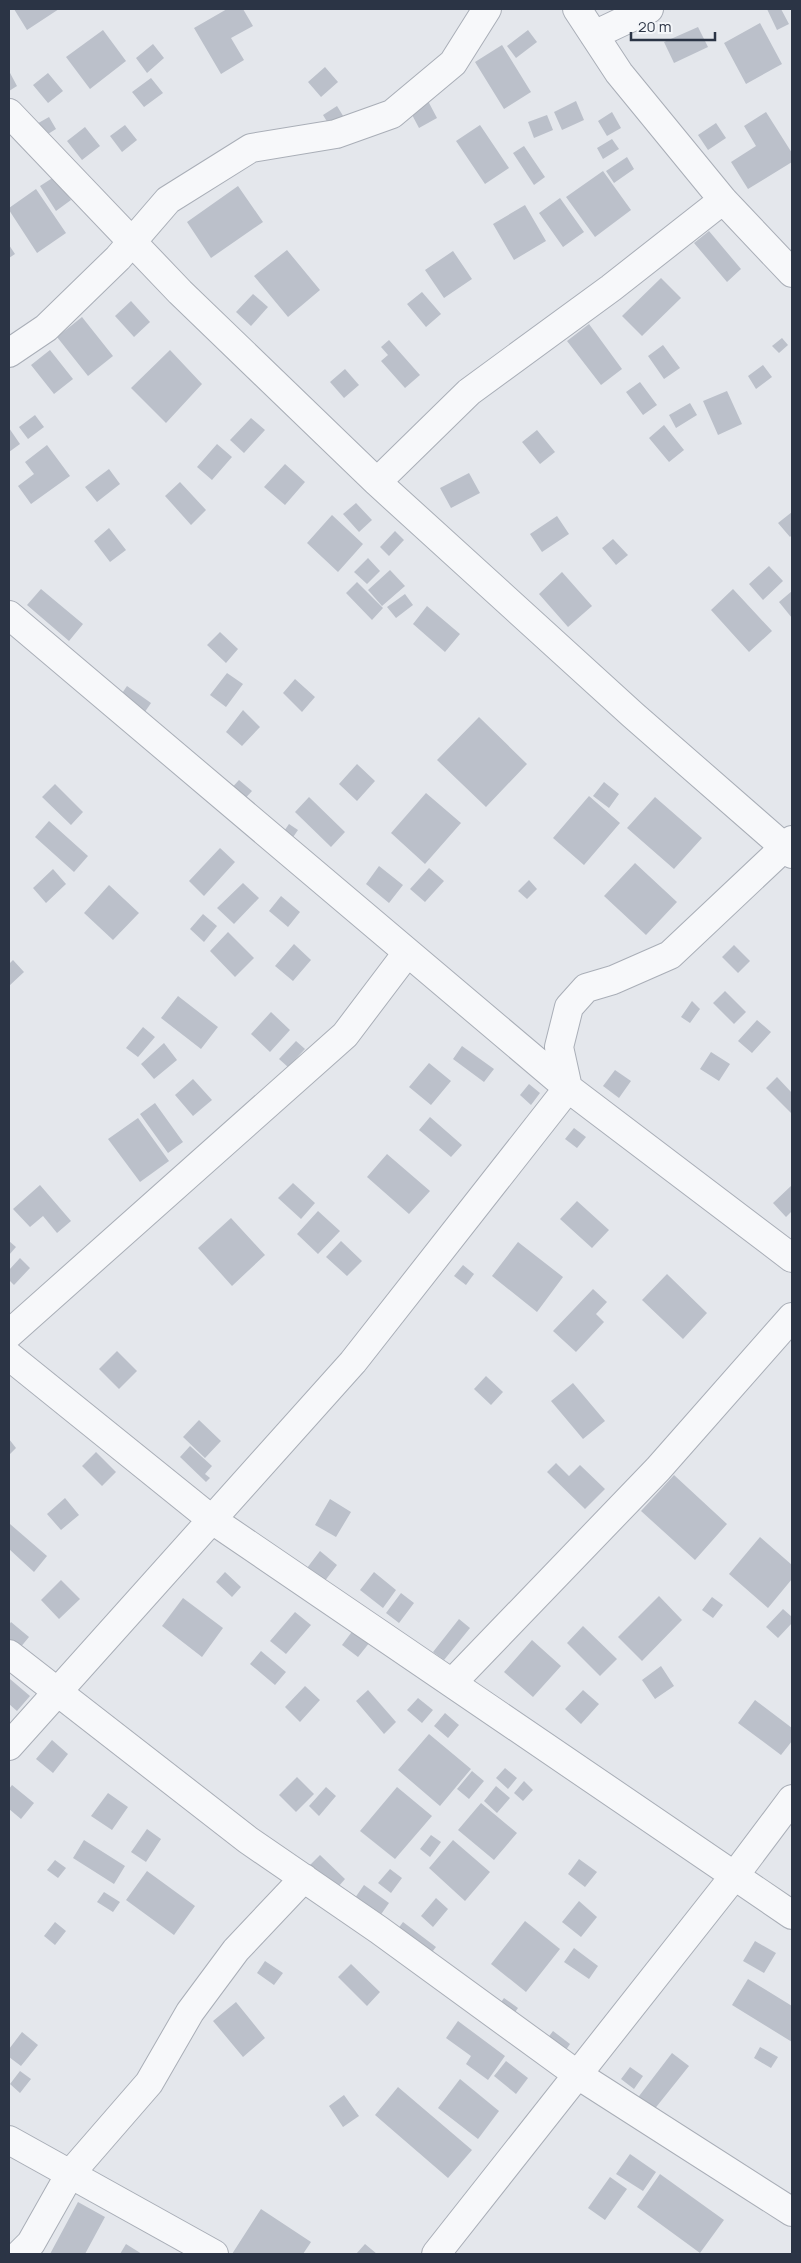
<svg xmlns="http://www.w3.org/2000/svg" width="801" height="2263" font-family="Manrope,sans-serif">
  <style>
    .building { fill: #bbc0ca }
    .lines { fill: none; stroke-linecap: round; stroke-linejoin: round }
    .minor-casing { stroke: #a9aeb7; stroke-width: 30 }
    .minor { stroke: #f7f8fa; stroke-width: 28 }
  </style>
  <rect width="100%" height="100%" fill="#e4e7ec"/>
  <!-- building -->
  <path class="building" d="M14,9H59L27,30Z
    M227,9H243L253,26L231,38L244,60L221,74L194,28Z
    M767,9H781L789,24L777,30Z
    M760,23L782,64L746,84L724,43Z
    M698,27L708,47L674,63L664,42Z
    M103,30L126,61L90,89L66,57Z
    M528,30L537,42L516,58L507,46Z
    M153,44L164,58L147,73L136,58Z
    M502,45L531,92L504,109L475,62Z
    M325,67L338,82L321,97L308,82Z
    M9,71L17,86L9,91Z
    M48,73L63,91L48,103L33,85Z
    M151,78L163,93L144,107L132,92Z
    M428,101L437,118L419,128L410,111Z
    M576,101L584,120L562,130L554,112Z
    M337,106L345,119L331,128L323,115Z
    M612,112L621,128L607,136L598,121Z
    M766,112L792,153V162L748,189L731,162L756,146L744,126Z
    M547,115L553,130L534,138L528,122Z
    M49,117L56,129L40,139L33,126Z
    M716,123L726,138L708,150L698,135Z
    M125,125L137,140L122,152L110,136Z
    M480,125L509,168L485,184L456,141Z
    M85,127L100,146L82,160L67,141Z
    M612,139L619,149L603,159L597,148Z
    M524,146L545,177L534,185L513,153Z
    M627,157L634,169L614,183L606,171Z
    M603,171L631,210L595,237L566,197Z
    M54,177L71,200L56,211L40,186Z
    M238,186L263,222L211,258L187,222Z
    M36,189L66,233L37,253L9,210V208Z
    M560,198L584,232L563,247L539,213Z
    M525,205L546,241L514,260L493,224Z
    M709,231L741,269L727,282L694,243Z
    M9,245L15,254L9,258Z
    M287,250L320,290L288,317L254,276Z
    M453,251L472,279L444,298L425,270Z
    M661,278L681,298L642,336L622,316Z
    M422,292L441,314L426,327L407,304Z
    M253,294L268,307L251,326L236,312Z
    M131,301L150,322L134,337L115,316Z
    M82,317L113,356L88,376L57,337Z
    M589,324L622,369L601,385L567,341Z
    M782,338L788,345L779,353L772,346Z
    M389,340L420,375L405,388L381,361L388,355L381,347Z
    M663,345L680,368L664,379L648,356Z
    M50,350L73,379L54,394L31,365Z
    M170,350L202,384L166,423L131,388Z
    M763,365L772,377L756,389L748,376Z
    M345,369L359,385L344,398L330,382Z
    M640,382L657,405L643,415L626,392Z
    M727,391L742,424L718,435L703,401Z
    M690,403L697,415L676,428L669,415Z
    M35,415L44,427L28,439L19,427Z
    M251,418L265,430L244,453L230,440Z
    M664,425L684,450L669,462L649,438Z
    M9,428L20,444L9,452Z
    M537,430L555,452L540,464L522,442Z
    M217,444L232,457L212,480L197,467Z
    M47,445L70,476L31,504L18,486L34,474L25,462Z
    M285,464L305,482L285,505L264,487Z
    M109,469L120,484L97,502L85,487Z
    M469,473L480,493L451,508L440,488Z
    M180,482L206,510L191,525L165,496Z
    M356,503L372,520L359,532L343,514Z
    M792,512V535L790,537L778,523Z
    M332,515L363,544L338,572L307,543Z
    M557,516L569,534L542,552L530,534Z
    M109,528L126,550L110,562L94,541Z
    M395,531L404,540L389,556L380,547Z
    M613,539L628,555L616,565L602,548Z
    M368,558L380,571L367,584L354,572Z
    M769,566L783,581L763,600L749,584Z
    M390,570L405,586L382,606L368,590Z
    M562,572L592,606L568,627L539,594Z
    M357,582L383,608L372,620L346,593Z
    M41,589L83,624L69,641L27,605Z
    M733,589L772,631L749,652L711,610Z
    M792,591V618L779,602Z
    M405,594L413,605L396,618L387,607Z
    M427,606L460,634L445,652L413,624Z
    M220,632L238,649L226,663L207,645Z
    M227,673L243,684L226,707L210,695Z
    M295,679L315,697L302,712L283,693Z
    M127,686L151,703L140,719L116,702Z
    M243,710L260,727L242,746L226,732Z
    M479,717L527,764L486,807L437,760Z
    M357,764L375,781L357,801L339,784Z
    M239,780L252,791L241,803L228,792Z
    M604,782L619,794L609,808L593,796Z
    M55,784L83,812L71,825L42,797Z
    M426,793L461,823L425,864L391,833Z
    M589,796L620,823L584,865L553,838Z
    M309,797L345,832L331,847L295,812Z
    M655,797L702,838L674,869L627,828Z
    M49,821L88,856L74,872L35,837Z
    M289,824L298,830L291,840L282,834Z
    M220,848L235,862L204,896L189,881Z
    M635,863L677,902L646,935L604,896Z
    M379,866L403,885L389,903L366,884Z
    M429,868L444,881L425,902L410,889Z
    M53,869L66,884L46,903L33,888Z
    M529,880L537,889L527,899L518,891Z
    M243,883L259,898L234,924L217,908Z
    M109,885L139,913L113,940L84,913Z
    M281,896L300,912L288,927L269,911Z
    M203,914L217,926L204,942L190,929Z
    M228,932L254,958L235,977L210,951Z
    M294,944L311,960L293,981L275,966Z
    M734,945L750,961L738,973L722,957Z
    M13,960L24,972L9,986V964Z
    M725,991L746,1012L734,1024L713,1003Z
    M178,996L218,1027L201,1049L161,1018Z
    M692,1001L700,1009L690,1023L681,1017Z
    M271,1012L290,1030L270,1052L251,1034Z
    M757,1020L771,1032L752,1053L738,1041Z
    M143,1027L155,1037L138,1057L126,1048Z
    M296,1041L305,1049L288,1067L279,1059Z
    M164,1043L177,1060L154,1079L141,1064Z
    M462,1046L494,1069L484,1082L453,1059Z
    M711,1052L730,1064L719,1081L700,1069Z
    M429,1063L451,1081L431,1105L409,1087Z
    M615,1070L631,1081L619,1098L603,1086Z
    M777,1077L792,1093V1114L766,1088Z
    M193,1079L212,1100L193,1116L175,1095Z
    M529,1084L540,1093L531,1105L520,1095Z
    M155,1103L183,1142L168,1153L140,1114Z
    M430,1117L462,1145L451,1157L419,1130Z
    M138,1118L169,1161L140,1182L108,1139Z
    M574,1128L586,1137L577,1148L565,1139Z
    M387,1154L430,1191L409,1214L367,1177Z
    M293,1183L315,1203L301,1219L278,1198Z
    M40,1185L71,1221L57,1233L43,1216L30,1227L13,1209Z
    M792,1185V1211L786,1217L773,1203Z
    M577,1201L609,1230L592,1248L560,1219Z
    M318,1211L340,1231L318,1254L297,1234Z
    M231,1218L265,1255L232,1286L198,1248Z
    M9,1241L16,1247L9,1255Z
    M341,1241L362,1261L347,1276L326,1257Z
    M518,1242L563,1277L537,1312L492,1276Z
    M20,1258L30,1268L14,1285L9,1280V1270Z
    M463,1265L474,1274L466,1285L454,1276Z
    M667,1274L707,1313L683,1339L642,1300Z
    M593,1289L607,1302L596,1314L604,1322L576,1352L553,1331Z
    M117,1351L137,1371L119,1389L99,1369Z
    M486,1376L503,1392L491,1405L474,1389Z
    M573,1383L605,1421L583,1439L551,1401Z
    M199,1420L221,1441L205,1458L183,1437Z
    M9,1439L16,1448L9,1455Z
    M190,1446L212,1466L205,1474L210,1478L206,1482L180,1457Z
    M96,1452L116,1472L102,1486L82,1466Z
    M556,1463L569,1476L580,1465L605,1489L585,1509L547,1472Z
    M674,1475L727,1524L695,1560L641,1511Z
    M65,1498L79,1515L61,1530L47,1514Z
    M330,1499L351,1512L336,1537L315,1525Z
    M10,1524L47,1556L34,1572L9,1549Z
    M760,1537L792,1565V1579L768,1608L729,1574Z
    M320,1551L337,1565L324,1582L307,1568Z
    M225,1572L241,1587L232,1597L216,1582Z
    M374,1572L396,1590L383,1608L360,1590Z
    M61,1580L80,1599L59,1619L41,1600Z
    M401,1593L414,1603L399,1623L386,1613Z
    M659,1596L682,1620L642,1661L618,1637Z
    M712,1597L723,1605L713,1618L702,1610Z
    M183,1598L223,1628L202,1657L162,1626Z
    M783,1609L792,1617V1623L778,1638L766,1627Z
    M295,1612L311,1625L286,1654L270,1641Z
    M459,1619L470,1628L444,1660L433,1652Z
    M11,1622L29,1637L19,1649L9,1641V1625Z
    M583,1626L617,1659L600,1676L567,1643Z
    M354,1629L370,1642L358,1657L342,1645Z
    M532,1640L561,1666L533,1697L504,1672Z
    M261,1651L286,1672L275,1685L250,1664Z
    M661,1666L674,1686L655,1699L642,1680Z
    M10,1679L30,1696L17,1711L9,1704Z
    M305,1686L320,1700L300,1722L285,1707Z
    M368,1690L396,1722L384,1734L356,1701Z
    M583,1690L599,1704L581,1724L565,1709Z
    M418,1698L433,1710L422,1723L407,1710Z
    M755,1700L792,1728V1741L781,1755L738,1723Z
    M445,1713L459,1725L448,1738L434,1726Z
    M429,1734L471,1769L440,1806L398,1770Z
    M52,1740L68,1754L53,1773L36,1759Z
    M505,1768L517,1778L508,1789L496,1778Z
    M472,1771L484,1781L469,1799L457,1789Z
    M297,1777L314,1794L296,1812L279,1795Z
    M524,1781L533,1790L523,1801L514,1793Z
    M12,1785L34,1803L21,1819L9,1809V1789Z
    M496,1786L510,1798L497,1813L484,1801Z
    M326,1787L336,1796L319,1816L309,1806Z
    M397,1787L432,1816L395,1859L360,1831Z
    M108,1793L128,1807L112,1830L91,1816Z
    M481,1803L517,1833L494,1860L458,1830Z
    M147,1829L161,1839L146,1862L131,1852Z
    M431,1835L441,1842L430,1857L420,1849Z
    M84,1840L125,1866L114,1884L73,1858Z
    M453,1840L490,1872L465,1901L429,1868Z
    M320,1855L345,1879L331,1895L305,1870Z
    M579,1859L597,1872L585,1887L568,1874Z
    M55,1860L66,1868L58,1878L47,1870Z
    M390,1869L402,1878L391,1893L378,1883Z
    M147,1871L195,1906L174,1935L126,1900Z
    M364,1885L389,1903L375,1923L350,1905Z
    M104,1892L120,1902L113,1912L97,1902Z
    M436,1898L448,1909L433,1927L421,1916Z
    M579,1901L597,1917L581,1937L562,1922Z
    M525,1921L560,1949L526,1992L491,1964Z
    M55,1922L66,1931L55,1945L44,1936Z
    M403,1922L436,1947L425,1961L392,1937Z
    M755,1941L776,1953L764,1973L743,1961Z
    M574,1948L598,1966L589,1979L564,1962Z
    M265,1961L283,1973L274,1985L257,1973Z
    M351,1964L380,1992L367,2006L338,1977Z
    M748,1979L792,2006V2042L732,2005Z
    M504,1998L518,2008L508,2022L494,2012Z
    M236,2002L265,2038L243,2057L213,2021Z
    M458,2021L505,2056L488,2080L466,2064L471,2056L446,2038Z
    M553,2031L570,2044L559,2060L541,2047Z
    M22,2032L38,2045L21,2066L9,2057V2049Z
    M760,2047L778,2057L771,2068L754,2058Z
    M672,2053L689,2066L649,2116L633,2104Z
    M506,2061L528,2078L516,2094L494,2076Z
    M630,2067L643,2076L634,2089L621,2079Z
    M20,2071L31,2079L20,2093L10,2084Z
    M460,2079L499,2111L478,2139L438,2108Z
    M398,2087L472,2150L448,2178L375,2115Z
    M344,2095L359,2116L343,2127L329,2106Z
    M630,2154L656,2172L643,2191L616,2174Z
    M660,2174L724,2220L700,2253L637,2207Z
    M610,2177L627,2189L605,2220L588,2208Z
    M78,2202L105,2217L85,2254H50Z
    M261,2209L311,2242L303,2254H232Z
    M126,2244L142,2254H120Z
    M365,2244L377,2254H356Z"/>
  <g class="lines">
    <defs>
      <path id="minor" d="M577,9L619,73L723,200L792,273
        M594,35L649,9
        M9,113L180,292L377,482L633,715L792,854
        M9,353L46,328L118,258L168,200L251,148L336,134L392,114L453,63L487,9
        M377,482L469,392L611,288L723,200
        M9,615L568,1088L792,1258
        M9,1334L345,1035L407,953
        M9,1356L211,1519L792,1915
        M9,1654L248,1840L379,1930L578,2075L792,2212
        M452,1683L658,1469L792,1317
        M9,1746L353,1362L568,1088L559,1047L569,1007L586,988L613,980L670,955L792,840
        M9,2140L214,2254
        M20,2254L31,2243L70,2174L149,2083L190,2012L236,1950L304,1878
        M436,2254L735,1875L792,1799"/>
    </defs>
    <!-- minor casing -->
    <use href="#minor" class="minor-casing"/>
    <!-- minor -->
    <use href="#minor" class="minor"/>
  </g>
  <!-- border -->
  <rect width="801" height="2263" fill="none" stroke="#2b3445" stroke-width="20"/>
  <!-- scale -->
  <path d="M631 32v8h84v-8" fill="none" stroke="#2b3445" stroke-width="2.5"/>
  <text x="638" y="32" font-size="15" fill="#2b3445" stroke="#f4f6f9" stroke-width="4" paint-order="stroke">20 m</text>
</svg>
